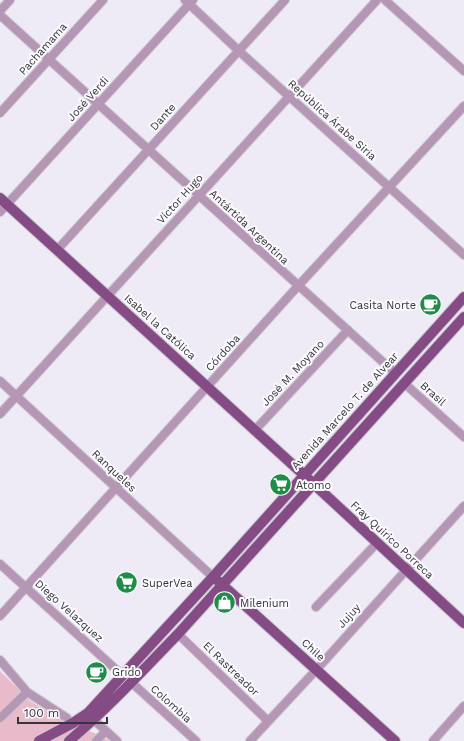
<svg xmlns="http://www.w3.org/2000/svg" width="464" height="741" font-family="'Work Sans',sans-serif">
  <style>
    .green { fill: #e9bac9 }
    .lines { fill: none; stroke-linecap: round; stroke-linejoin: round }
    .minor-casing { stroke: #c9c6d0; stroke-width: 10 }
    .major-casing { stroke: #c9c6d0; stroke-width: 12 }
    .minor { stroke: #b696b5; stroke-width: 8 }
    .major { stroke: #844b84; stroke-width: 10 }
    .labels { text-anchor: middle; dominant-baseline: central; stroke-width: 4; stroke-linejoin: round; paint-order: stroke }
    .street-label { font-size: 11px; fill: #353438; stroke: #fbfafe }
    .poi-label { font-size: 11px; fill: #353438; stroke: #fbfafe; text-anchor: start }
  </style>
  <rect width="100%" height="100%" fill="#eeebf6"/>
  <!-- green -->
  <path class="green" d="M0,671L30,701L60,719L104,737L109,741H0Z"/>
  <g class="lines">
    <defs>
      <path id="minor" d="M185,0L239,51L464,255
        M385,0L464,71
        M0,11L10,0
        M0,15L395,373
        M0,113L103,0
        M0,212L193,0
        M57,250L285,0
        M0,381L213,577
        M404,383L464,437
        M0,414L377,0
        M255,430L348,330
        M0,564L122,675
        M316,607L377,543
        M0,616L298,286L464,106
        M178,634L268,721
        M0,660L27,692L67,718
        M132,683L196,741
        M0,718L27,692
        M94,720L117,741
        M96,741L106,731
        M250,741L317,669L464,506
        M433,741L464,706"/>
      <path id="major" d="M0,198L304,475L464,623
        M218,581L395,741
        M39,741L73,723L88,713L213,577L464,297
        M69,741C108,708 142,671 178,634L464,317"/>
    </defs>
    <!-- minor casing -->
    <use href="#minor" class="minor-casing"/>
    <!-- major casing -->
    <use href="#major" class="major-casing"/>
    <!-- minor -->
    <use href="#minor" class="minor"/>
    <!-- major -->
    <use href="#major" class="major"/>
  </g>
  <!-- icons -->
  <defs>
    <symbol id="cafe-disc" viewBox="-11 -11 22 22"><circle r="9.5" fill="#1d8d47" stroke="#fbfafe"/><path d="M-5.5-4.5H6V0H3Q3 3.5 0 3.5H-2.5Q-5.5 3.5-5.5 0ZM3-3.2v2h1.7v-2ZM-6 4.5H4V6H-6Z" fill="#fff"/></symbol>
    <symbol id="supermarket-disc" viewBox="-11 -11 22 22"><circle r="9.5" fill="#1d8d47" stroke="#fbfafe"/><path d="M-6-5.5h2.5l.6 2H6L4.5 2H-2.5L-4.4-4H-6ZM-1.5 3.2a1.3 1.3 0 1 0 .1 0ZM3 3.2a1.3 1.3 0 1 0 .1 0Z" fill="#fff"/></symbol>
    <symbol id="shop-disc" viewBox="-11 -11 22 22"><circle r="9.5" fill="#1d8d47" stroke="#fbfafe"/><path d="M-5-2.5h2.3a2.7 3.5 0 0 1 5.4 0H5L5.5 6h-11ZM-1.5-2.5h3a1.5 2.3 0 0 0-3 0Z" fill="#fff"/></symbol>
  </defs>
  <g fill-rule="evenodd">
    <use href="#cafe-disc" x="418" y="292" width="25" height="25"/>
    <use href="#supermarket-disc" x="268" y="472" width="25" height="25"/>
    <use href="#supermarket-disc" x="114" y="570" width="25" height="25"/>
    <use href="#shop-disc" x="212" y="590" width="25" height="25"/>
    <use href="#cafe-disc" x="84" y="660" width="25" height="25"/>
  </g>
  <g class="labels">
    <!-- street labels -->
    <g class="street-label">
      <text transform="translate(43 49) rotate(-48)">Pachamama</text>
      <text transform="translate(88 99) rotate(-48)">José Verdi</text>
      <text transform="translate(163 117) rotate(-48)">Dante</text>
      <text transform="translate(332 120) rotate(42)">República Árabe Siria</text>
      <text transform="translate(180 199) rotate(-48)">Víctor Hugo</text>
      <text transform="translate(249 227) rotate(43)">Antártida Argentina</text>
      <text transform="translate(160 327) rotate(42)">Isabel la Católica</text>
      <text transform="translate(223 353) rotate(-48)">Córdoba</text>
      <text transform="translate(293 373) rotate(-47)">José M. Moyano</text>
      <text transform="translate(433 394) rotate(42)">Brasil</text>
      <text transform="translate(345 411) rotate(-48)">Avenida Marcelo T. de Alvear</text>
      <text transform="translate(114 471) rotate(43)">Ranqueles</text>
      <text transform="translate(392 540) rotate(43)">Fray Quirico Porreca</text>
      <text transform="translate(69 611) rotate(42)">Diego Velazquez</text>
      <text transform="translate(349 616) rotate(-48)">Jujuy</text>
      <text transform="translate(313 650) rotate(42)">Chile</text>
      <text transform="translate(231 669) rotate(44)">El Rastreador</text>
      <text transform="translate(171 704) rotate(42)">Colombia</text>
    </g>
    <!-- poi labels -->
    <g class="poi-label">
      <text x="416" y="305" text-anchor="end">Casita Norte</text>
      <text x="296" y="485">Atomo</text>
      <text x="142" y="583">SuperVea</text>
      <text x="240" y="603">Milenium</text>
      <text x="112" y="672">Grido</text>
    </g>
  </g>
  <!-- scale -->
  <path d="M18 717v6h89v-6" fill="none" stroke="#353438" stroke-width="2"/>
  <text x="24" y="717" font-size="12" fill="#353438" stroke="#fbfafe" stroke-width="3" paint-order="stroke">100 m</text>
</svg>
